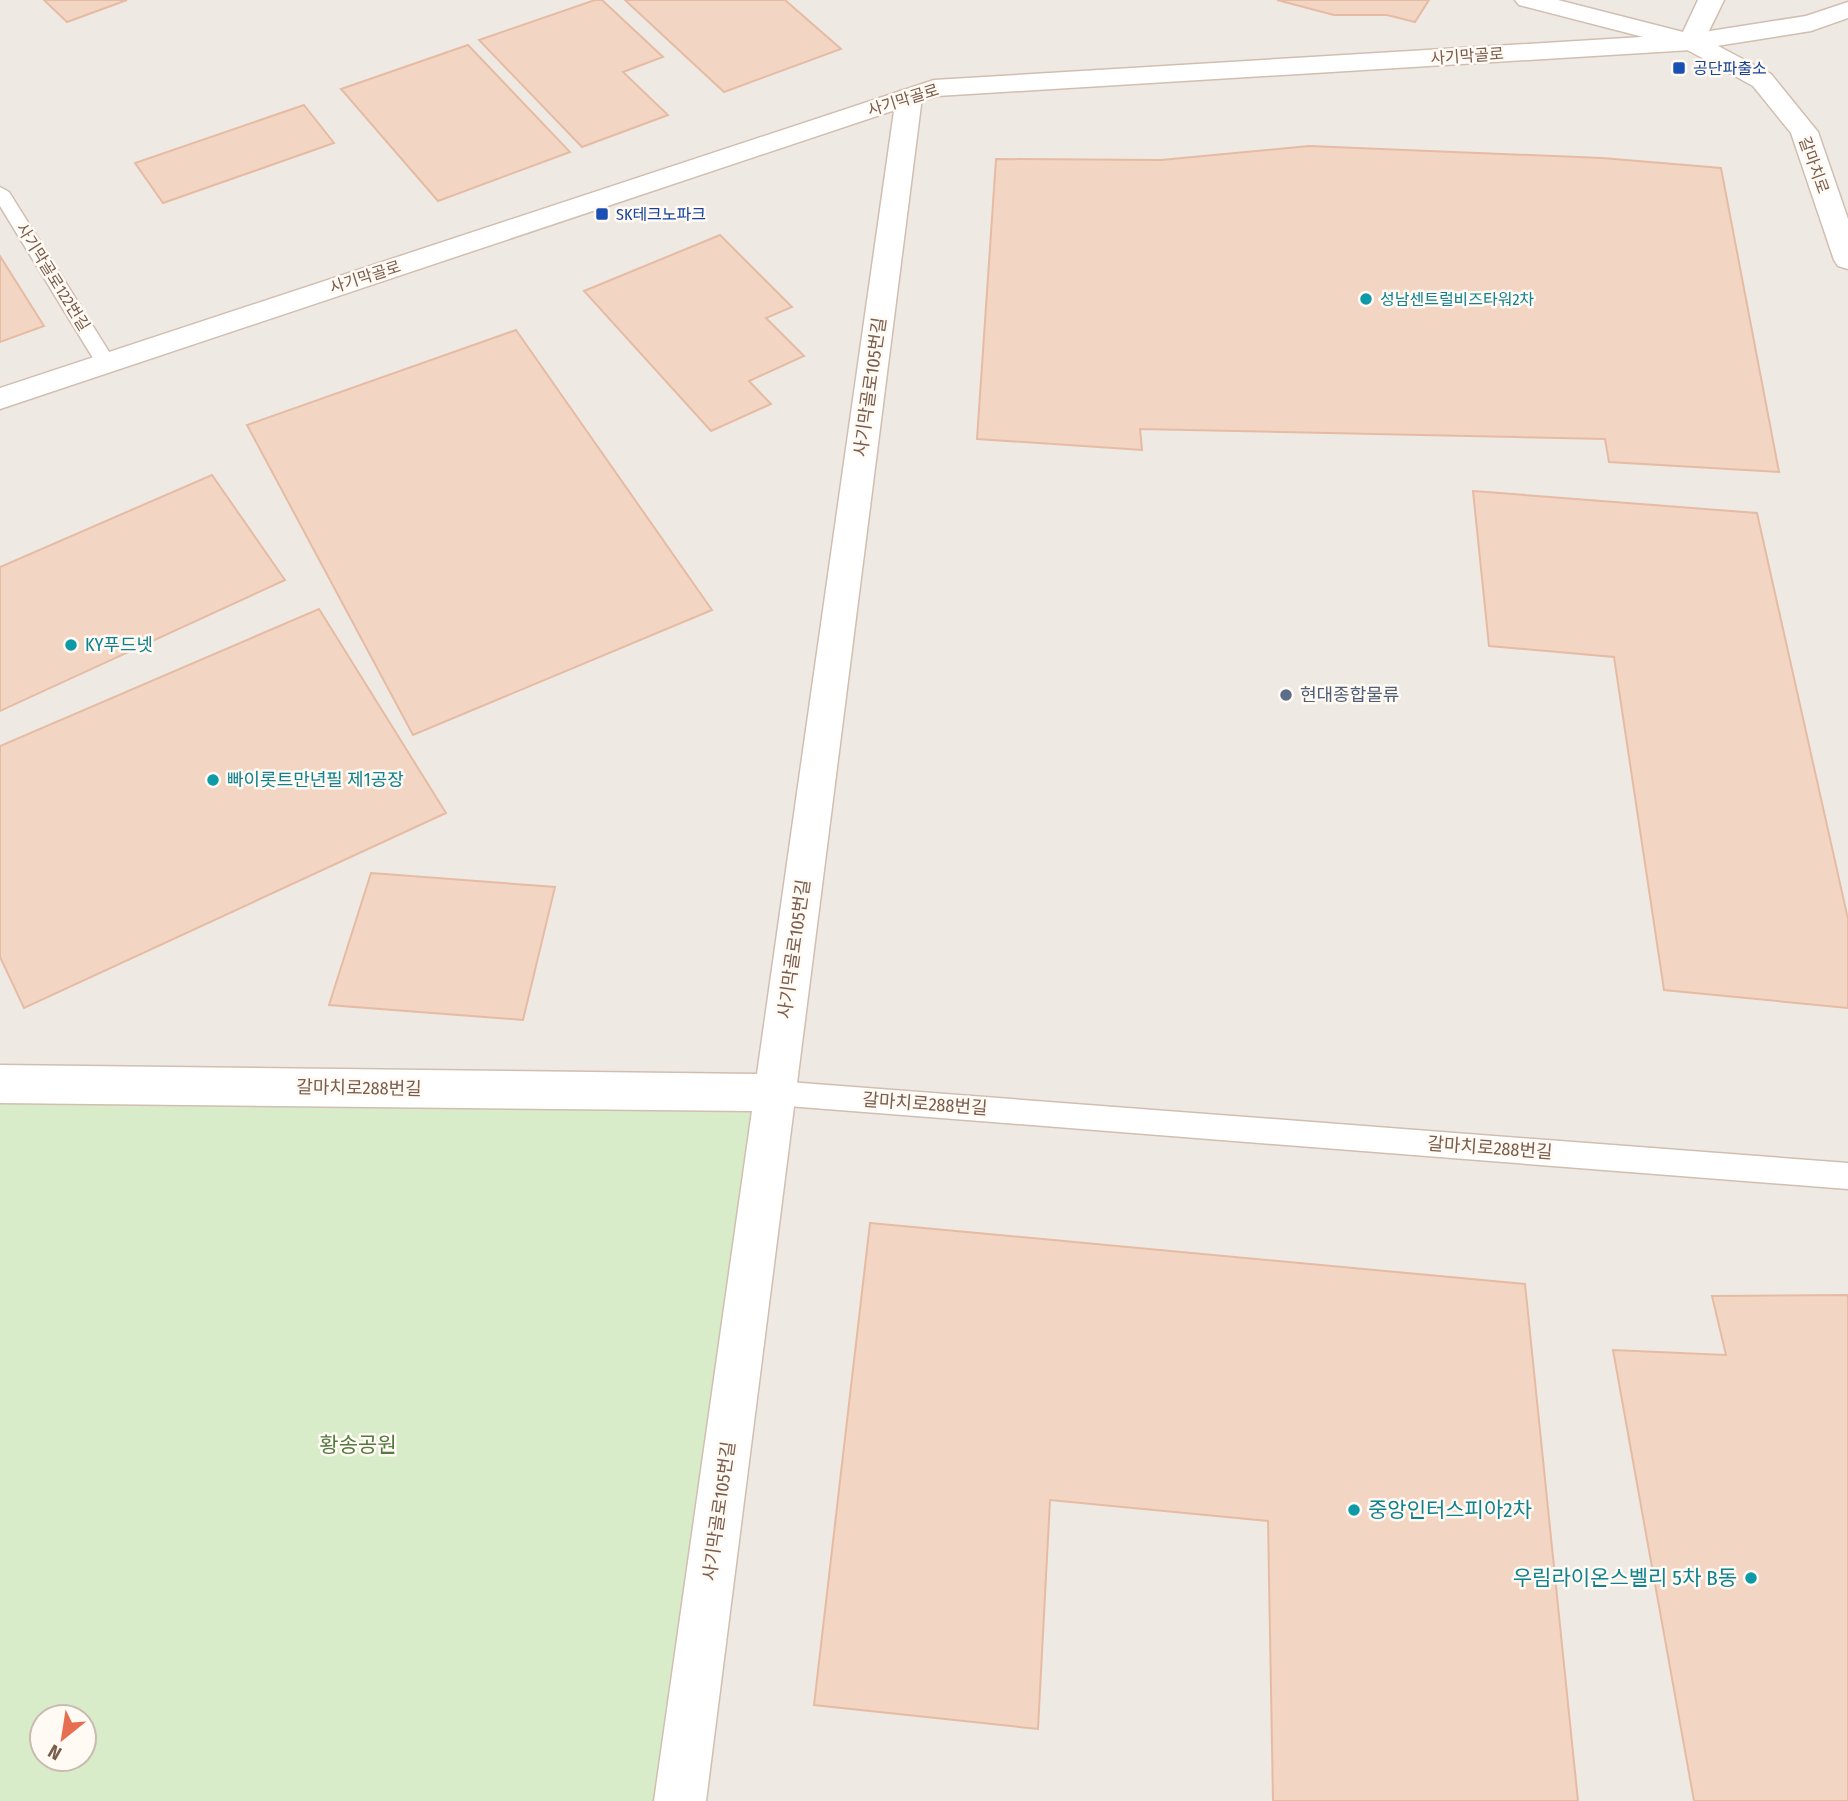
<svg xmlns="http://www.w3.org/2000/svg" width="1848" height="1801" font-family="'Fira Sans Condensed','Noto Sans KR',sans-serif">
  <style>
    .industrial { fill: #efe9e4 }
    .green { fill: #d8ecc9; fill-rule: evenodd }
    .building { fill: #f3d5c3; stroke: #e6bba3; stroke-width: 2 }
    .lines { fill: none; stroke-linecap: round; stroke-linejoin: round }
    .service-casing { stroke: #d1beb0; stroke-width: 3 }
    .minor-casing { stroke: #d1beb0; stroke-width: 3 }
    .tertiary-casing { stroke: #d1beb0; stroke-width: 3 }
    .service { fill: #fff; fill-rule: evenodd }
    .minor { fill: #fff; fill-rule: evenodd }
    .tertiary { fill: #fff; fill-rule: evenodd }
    .transit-dot { fill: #1a4fb4; stroke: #fffaf3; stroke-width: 2.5 }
    .culture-dot { fill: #0f9aa8; stroke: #fffaf3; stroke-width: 2.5 }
    .service-dot { fill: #5c6f8a; stroke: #fffaf3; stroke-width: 2.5 }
    .labels { text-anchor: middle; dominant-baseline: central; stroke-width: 5; stroke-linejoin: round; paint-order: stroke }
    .far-street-label { font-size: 16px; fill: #7a5c4d; stroke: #fffaf3 }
    .far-transit-label { font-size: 16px; fill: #164399; stroke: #fffaf3; text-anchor: start }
    .far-culture-label { font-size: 16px; fill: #0d838f; stroke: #fffaf3; text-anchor: start }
    .street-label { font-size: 18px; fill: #7a5c4d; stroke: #fffaf3 }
    .culture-label { font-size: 18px; fill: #0d838f; stroke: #fffaf3; text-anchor: start }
    .service-label { font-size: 18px; fill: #4e5e75; stroke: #fffaf3; text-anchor: start }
    .near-park-label { font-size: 21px; fill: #537a41; stroke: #fffaf3 }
    .near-culture-label { font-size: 21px; fill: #0d838f; stroke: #fffaf3; text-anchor: start }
  </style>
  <rect width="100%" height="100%" fill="#fdf6ec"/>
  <!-- industrial -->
  <path class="industrial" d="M0,0H1848V1801H554L0,1084Z"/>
  <!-- green -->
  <path class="green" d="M0,1084L775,1093L680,1801H0ZM42,1717H84V1759H42Z"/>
  <!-- building -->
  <path class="building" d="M44,0H127L67,22Z
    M595,0H602L663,57L623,72L668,115L582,147L479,40Z
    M625,0H785L841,49L724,92Z
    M1277,0H1429L1415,22L1387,15H1334Z
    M468,45L570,152L438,201L341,89Z
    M304,105L334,143L163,203L135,163Z
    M1309,146L1602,158L1721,168L1779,472L1609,462L1605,439L1140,429L1142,450L977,439L996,159L1161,160Z
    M720,235L792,307L766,318L804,356L749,381L771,404L711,431L584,291Z
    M0,256L44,326L0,342Z
    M516,330L712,610L413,735L247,425Z
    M212,475L285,580L0,711V567Z
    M1473,491L1757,513L1848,919V1008L1664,990L1614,657L1489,646Z
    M319,609L446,813L24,1008L0,957V746Z
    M371,873L555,887L523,1020L329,1005Z
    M870,1223L1525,1284L1578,1801H1273L1268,1521L1050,1500L1038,1729L814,1705Z
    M1848,1295V1801H1694L1613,1350L1726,1355L1712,1296Z"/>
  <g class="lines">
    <defs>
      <path id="service" d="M0,187L9,192L116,363L113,368H99L96,363L0,206Z
        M775,1081L1848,1163V1189L775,1105L766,1101L762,1093L766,1085Z"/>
      <path id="minor" d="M1515,0H1558L1683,32L1698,0H1724L1705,39L1771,74L1818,132L1848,219V269L1838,266L1834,260L1791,133L1753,86L1682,47L1519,5Z
        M909,89L918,91L922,97L706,1801H654L752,1111L0,1103V1065L757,1074L896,97L900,91Z"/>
      <path id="tertiary" d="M1848,2V18L1811,31L1691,50L937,96L0,409V388L934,80L1691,34L1806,16Z"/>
    </defs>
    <!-- service casing -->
    <use href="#service" class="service-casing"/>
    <!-- minor casing -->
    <use href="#minor" class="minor-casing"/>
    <!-- tertiary casing -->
    <use href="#tertiary" class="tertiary-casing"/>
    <!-- service -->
    <use href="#service" class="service"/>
    <!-- minor -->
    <use href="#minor" class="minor"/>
    <!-- tertiary -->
    <use href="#tertiary" class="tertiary"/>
  </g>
  <!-- markers -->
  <g class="transit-dot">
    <rect x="1672" y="61" width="14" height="14" rx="3.5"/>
    <rect x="595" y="207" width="14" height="14" rx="3.5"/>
  </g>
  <g class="culture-dot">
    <circle cx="1366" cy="299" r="7"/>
    <circle cx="71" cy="645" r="7"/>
    <circle cx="213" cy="780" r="7"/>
    <circle cx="1354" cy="1510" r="7"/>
    <circle cx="1751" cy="1578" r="7"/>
  </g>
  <circle class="service-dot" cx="1286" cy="695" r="7"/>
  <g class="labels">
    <!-- far-street labels -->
    <g class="far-street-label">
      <text transform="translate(1467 56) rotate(-4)">사기막골로</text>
      <text transform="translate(903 100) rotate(-17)">사기막골로</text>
      <text transform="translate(1814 165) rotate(70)">갈마치로</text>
      <text transform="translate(53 277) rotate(58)">사기막골로122번길</text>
      <text transform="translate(365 277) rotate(-18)">사기막골로</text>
    </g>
    <!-- far-transit labels -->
    <g class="far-transit-label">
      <text x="1693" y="68">공단파출소</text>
      <text x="616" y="214">SK테크노파크</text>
    </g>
    <!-- far-culture labels -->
    <g class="far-culture-label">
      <text x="1380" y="299">성남센트럴비즈타워2차</text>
    </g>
    <!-- street labels -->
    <g class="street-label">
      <text transform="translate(870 387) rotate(-82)">사기막골로105번길</text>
      <text transform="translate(794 949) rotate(-82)">사기막골로105번길</text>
      <text transform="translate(359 1088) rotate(1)">갈마치로288번길</text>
      <text transform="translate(925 1104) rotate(4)">갈마치로288번길</text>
      <text transform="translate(1490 1148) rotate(4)">갈마치로288번길</text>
      <text transform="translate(719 1511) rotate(-82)">사기막골로105번길</text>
    </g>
    <!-- culture labels -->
    <g class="culture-label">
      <text x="85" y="645">KY푸드넷</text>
      <text x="227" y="780">빠이롯트만년필 제1공장</text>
    </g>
    <!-- service labels -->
    <g class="service-label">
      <text x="1300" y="695">현대종합물류</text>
    </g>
    <!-- near-park labels -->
    <g class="near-park-label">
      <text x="358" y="1445">황송공원</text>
    </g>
    <!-- near-culture labels -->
    <g class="near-culture-label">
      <text x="1368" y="1510">중앙인터스피아2차</text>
      <text x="1737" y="1578" text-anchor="end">우림라이온스벨리 5차 B동</text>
    </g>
  </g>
  <!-- north arrow -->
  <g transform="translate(63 1738) rotate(210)"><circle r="33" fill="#fffaf3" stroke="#cabbb1" stroke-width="2"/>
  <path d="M0-5L12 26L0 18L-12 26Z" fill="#e76f51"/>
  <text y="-10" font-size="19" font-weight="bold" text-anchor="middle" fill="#7a5c4d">N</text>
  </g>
</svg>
